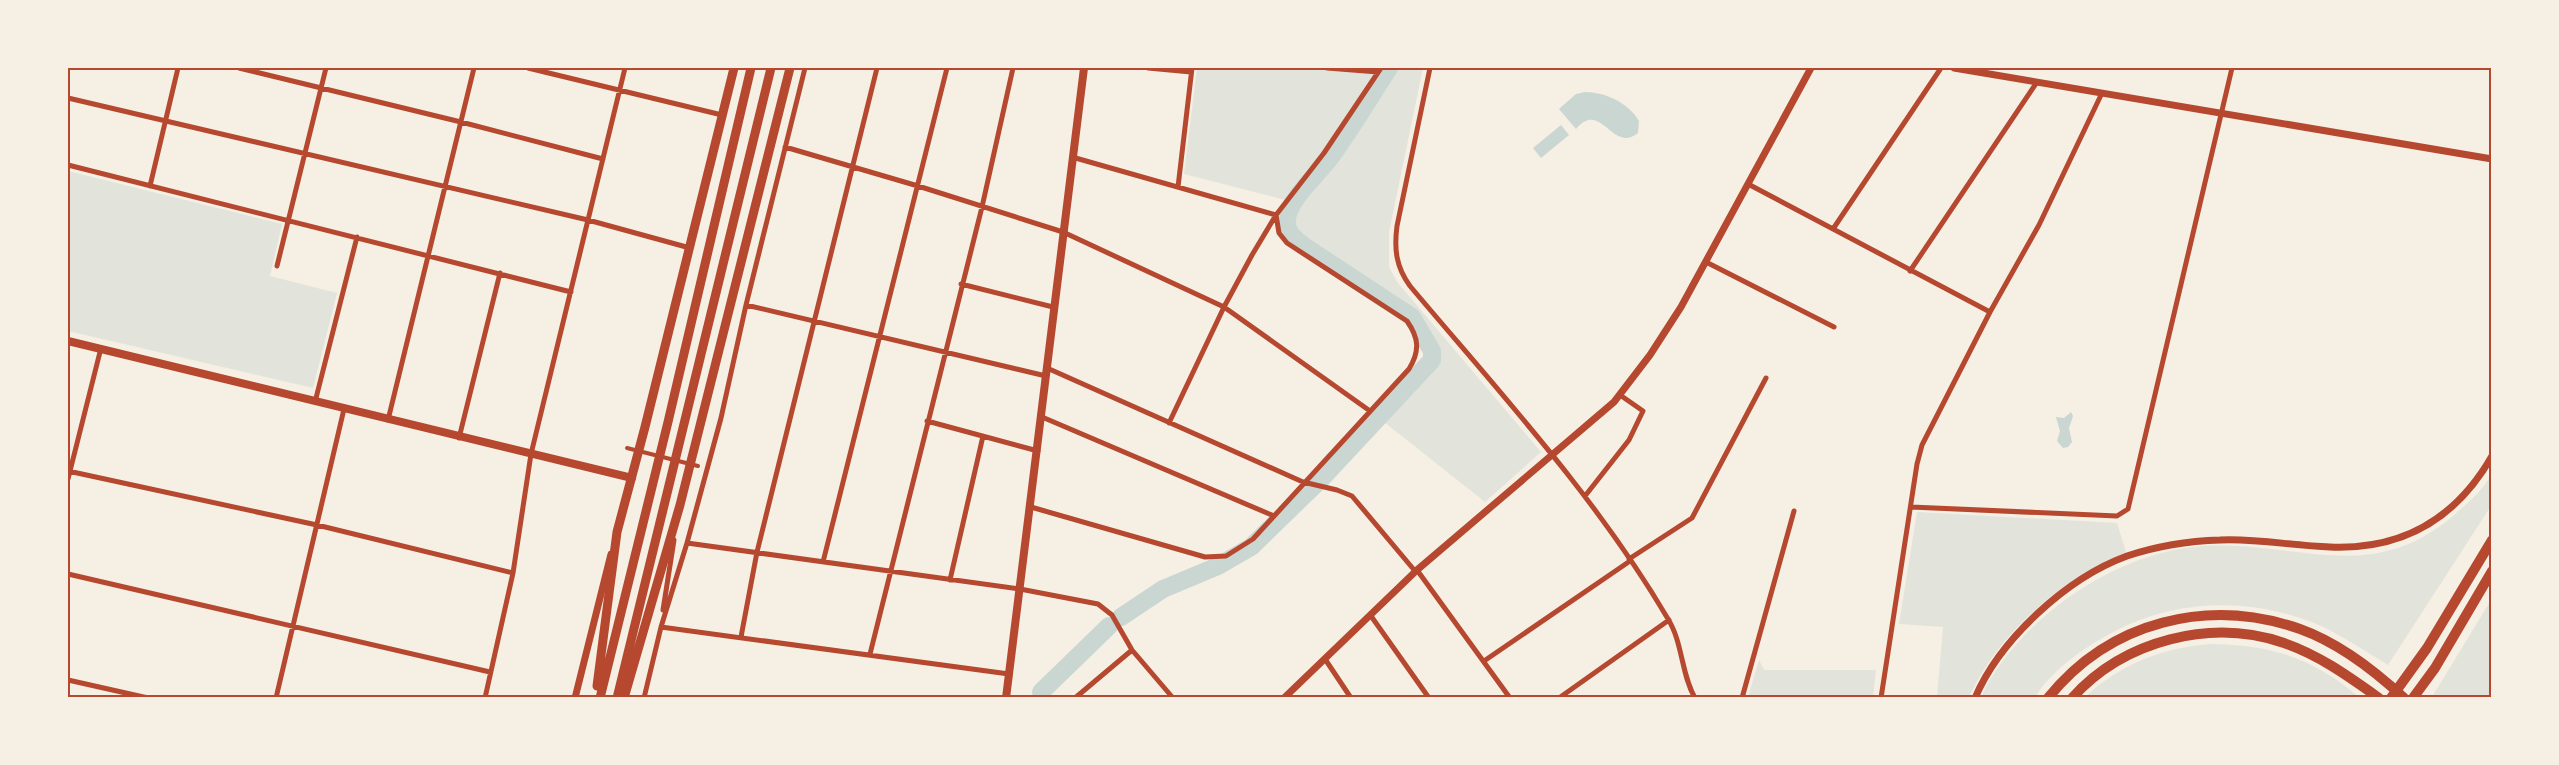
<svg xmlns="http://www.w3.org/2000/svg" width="2559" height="765" font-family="'Asap Condensed',sans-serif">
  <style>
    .green { fill: #e2e4dc }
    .water { fill: #c9d6d2 }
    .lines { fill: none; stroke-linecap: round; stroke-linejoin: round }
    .river { stroke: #c9d6d2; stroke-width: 18 }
    .pedestrian { stroke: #b5482f; stroke-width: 4 }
    .minor { stroke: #b5482f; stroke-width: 5 }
    .tertiary { stroke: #b5482f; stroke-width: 7 }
    .secondary { stroke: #b5482f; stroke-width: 8 }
    .trunk { stroke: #b5482f; stroke-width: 9 }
    .motorway { stroke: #b5482f; stroke-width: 10 }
    .neatline { fill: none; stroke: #b5482f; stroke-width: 2 }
  </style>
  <rect width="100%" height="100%" fill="#f6efe4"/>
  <!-- green -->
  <path class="green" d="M1197,68H1423L1389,232V267L1398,283L1541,452L1485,502L1379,418L1432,360C1436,343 1416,320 1404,310L1304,246C1285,230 1283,225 1293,202L1184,174Z
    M68,171L282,224L270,276L337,293L313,388L68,331Z
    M2491,475V506L2388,665C2365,651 2343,636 2319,625C2250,596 2171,598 2106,636C2079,651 2052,671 2035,697H1981C2017,621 2109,557 2192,547C2289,536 2366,590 2453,516C2467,504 2482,491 2491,475Z
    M1917,512L2117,523L2126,552C2059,583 2001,629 1969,697H1937L1943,627L1899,624Z
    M2491,600V697H2432Z
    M2212,644C2272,645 2313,658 2359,697H2085C2121,664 2163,647 2212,644Z
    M1759,660L1764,670H1876L1873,697H1748Z"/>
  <!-- water -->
  <path class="water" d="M1585,92C1605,92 1629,103 1639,121L1638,133C1612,154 1601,99 1576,129L1559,109L1576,94Z
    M1561,125L1569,135L1541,158L1533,148Z
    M2071,412L2073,416L2069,428L2072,442L2068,447L2063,448L2057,441L2060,431L2056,417L2064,418Z"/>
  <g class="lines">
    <!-- river -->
    <path class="river" d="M1121,617L1163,589L1218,566L1251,547L1321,479L1432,360V351L1412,317L1304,246C1295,239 1285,232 1287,219C1289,198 1321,172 1333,154C1353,126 1371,96 1389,68
      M1041,692L1109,626"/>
    <!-- pedestrian -->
    <path class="pedestrian" d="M627,448L698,466"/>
    <!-- minor -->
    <path class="minor" d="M239,68L461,122L603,159
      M528,68L722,115
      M1148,68L1191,72
      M1327,68L1378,72
      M1430,68L1397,226C1394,249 1396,267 1410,286C1500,393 1597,498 1668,619C1683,643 1681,674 1695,698
      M68,98L588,220L690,248
      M785,147L918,186L1063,232L1224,307L1370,411
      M1072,157L1276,215
      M68,165L571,292
      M1748,184L1990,312
      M150,186L178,68
      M1178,187L1192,68
      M1833,229L1941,68
      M1706,262L1834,327
      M277,266L326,68
      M1910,271L2037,82
      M961,284L1053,307
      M746,305L1046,376
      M1047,368L1303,482L1337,490L1352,496L1415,571
      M315,402L357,237
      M1042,417L1274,516
      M388,420L474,68
      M927,421L1038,451
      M1169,423L1224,307L1252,255L1276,215L1324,153L1381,68
      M459,438L500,273
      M68,471L317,525L513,573
      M68,479L101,348
      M1585,496L1629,440L1643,411L1620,395
      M1031,507L1205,557L1226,556L1253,539L1409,369C1420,351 1419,338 1407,321L1287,243L1279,233L1276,215
      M1911,507L2117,516L2128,509L2232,68
      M687,543L1020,589L1098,604L1112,615L1132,650L1173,698
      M1629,559L1692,518L1766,378
      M823,562L947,68
      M1417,570L1510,698
      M68,574L490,672
      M950,580L983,436
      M663,610L674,540
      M1371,616L1429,698
      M662,624L661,627L1009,674
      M741,637L757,552L877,68
      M870,654L982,207L1013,68
      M1325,659L1351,698
      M1484,661L1630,561
      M68,680L148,698
      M276,698L344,409
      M485,698L513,573L531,454L625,68
      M644,698L661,627L687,543L721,418L746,305L805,68
      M1075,698L1132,650
      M1559,698L1669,620
      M1742,698L1794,511
      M1881,698L1917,464L1922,445L1990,312L2039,225L2102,93"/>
    <!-- tertiary -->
    <path class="tertiary" d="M1954,68L2492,159
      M575,698L611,554
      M1284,698L1417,570L1614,402L1650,355L1681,307L1811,68
      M1975,698C2000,639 2067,578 2127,556C2157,546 2189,541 2220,540C2256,538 2293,546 2330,547C2402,550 2456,519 2492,456"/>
    <!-- secondary -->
    <path class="secondary" d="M68,341L632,478
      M1006,698L1084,68"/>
    <!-- trunk -->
    <path class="trunk" d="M597,686L617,532L645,427L734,68
      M600,698L668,422L751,68
      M617,698L771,68
      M624,698L680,505L790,68"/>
    <!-- motorway -->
    <path class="motorway" d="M2048,698C2110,621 2208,597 2300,629C2339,643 2374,670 2404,698
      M2072,698C2124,640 2211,618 2284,643C2319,655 2348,676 2379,698
      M2391,698L2427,648L2492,540
      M2413,698L2435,668L2492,571"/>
  </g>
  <!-- border -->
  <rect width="2559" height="765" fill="none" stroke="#f6efe4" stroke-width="138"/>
  <rect x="69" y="69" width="2421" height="627" class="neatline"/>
</svg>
